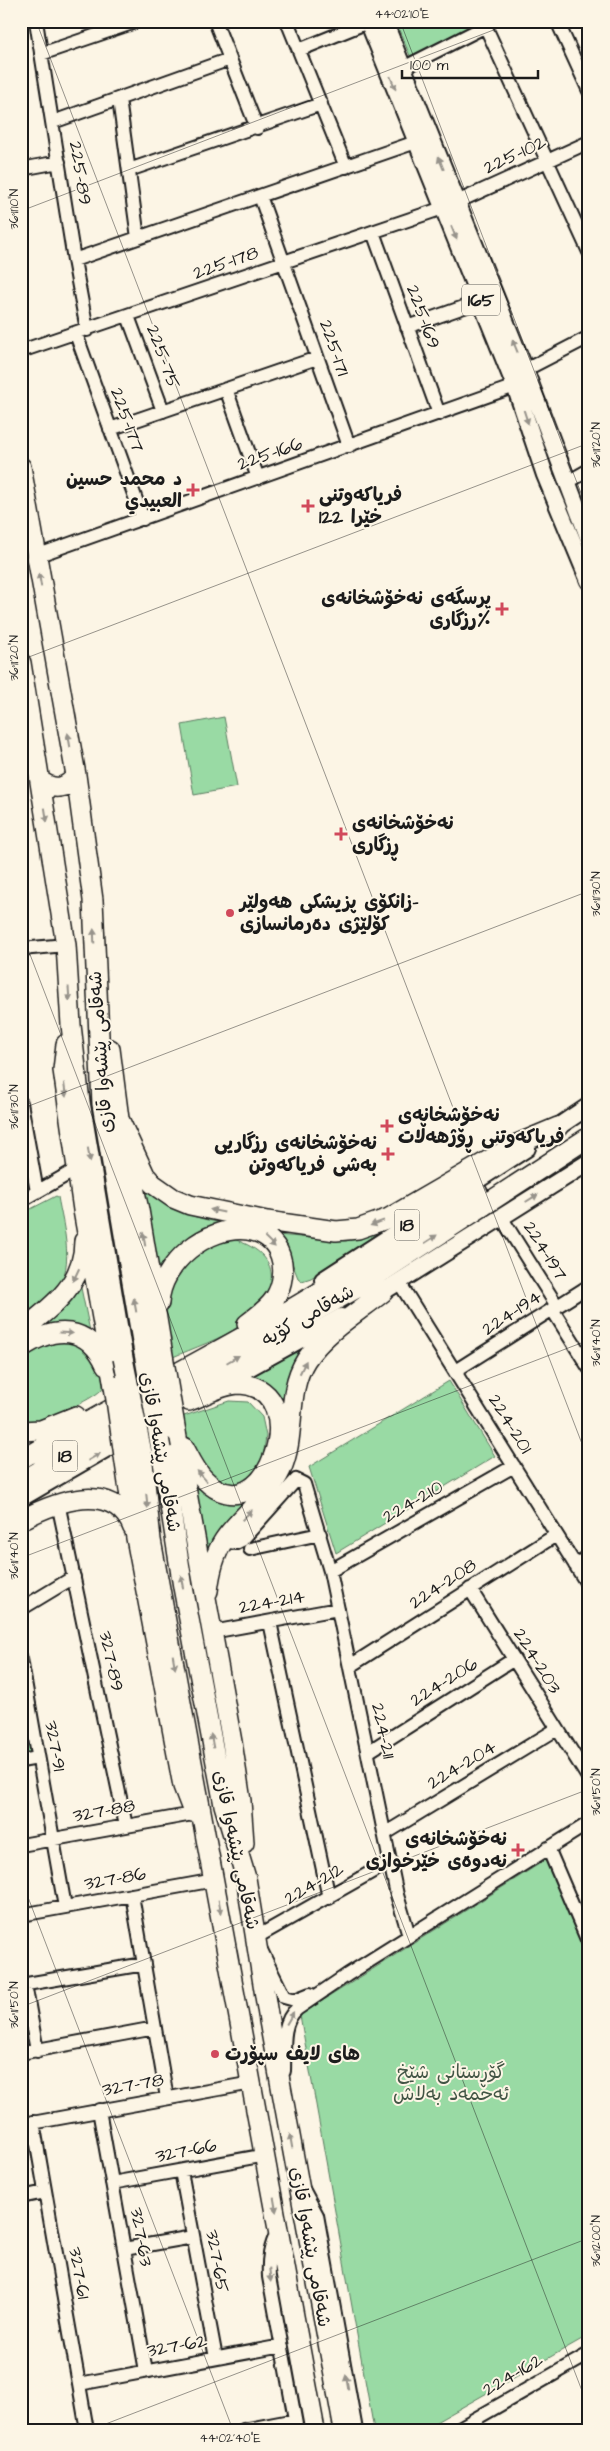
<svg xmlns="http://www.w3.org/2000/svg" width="610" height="2451" font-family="'Architects Daughter','Playpen Sans Arabic',sans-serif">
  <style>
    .green { fill: #99daa4; stroke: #5a7b60 }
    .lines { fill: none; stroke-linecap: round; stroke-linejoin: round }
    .minor-casing { stroke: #1c1c1c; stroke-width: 16 }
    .major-casing { stroke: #1c1c1c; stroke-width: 20 }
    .highway-casing { stroke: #1c1c1c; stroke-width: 22 }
    .minor { stroke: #fcf5e5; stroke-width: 12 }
    .major { stroke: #fcf5e5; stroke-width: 16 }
    .highway { stroke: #fcf5e5; stroke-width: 19 }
    .highway-bridge-casing { stroke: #1c1c1c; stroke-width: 22; stroke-linecap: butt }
    .highway-bridge { stroke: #fcf5e5; stroke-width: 19 }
    .oneway { fill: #97938b }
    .ticks { fill: none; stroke: #1c1c1c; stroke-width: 1; stroke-opacity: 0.45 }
    .poi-dot { fill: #d1495b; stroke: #fcf5e5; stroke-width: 2 }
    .labels { text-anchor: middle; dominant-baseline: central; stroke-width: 4; stroke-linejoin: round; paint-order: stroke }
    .shield { fill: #fcf5e5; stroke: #5f5d58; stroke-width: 1 }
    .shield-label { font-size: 18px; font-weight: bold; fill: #1c1c1c }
    .street-label { font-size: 19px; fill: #1c1c1c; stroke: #fcf5e5 }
    .poi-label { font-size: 19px; font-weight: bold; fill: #1c1c1c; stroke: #fcf5e5; text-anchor: start }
    .park-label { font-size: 19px; fill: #425545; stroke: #fcf5e5 }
    .neatline { fill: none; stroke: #1c1c1c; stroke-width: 2 }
    .ticks-label { font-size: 12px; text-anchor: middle; fill: #1c1c1c }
  </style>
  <rect width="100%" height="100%" fill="#fcf5e5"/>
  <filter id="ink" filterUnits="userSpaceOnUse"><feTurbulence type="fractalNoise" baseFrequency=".02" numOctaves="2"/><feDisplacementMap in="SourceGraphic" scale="10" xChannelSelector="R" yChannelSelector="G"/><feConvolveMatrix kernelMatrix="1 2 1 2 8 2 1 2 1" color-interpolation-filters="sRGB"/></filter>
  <g filter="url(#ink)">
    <!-- green -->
    <path class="green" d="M395,21H477V23L411,58Z
      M224,717L237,787L194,795L182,725Z
      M142,1186C176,1213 192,1218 234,1225L193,1241L156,1271Z
      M56,1196L58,1197C63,1226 78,1273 51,1296C42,1303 31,1309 21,1316V1214Z
      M388,1230L311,1278L302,1281L298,1278L288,1253L266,1234L346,1241Z
      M233,1239C289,1257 277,1296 239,1326C224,1338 191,1349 173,1357L165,1319V1298L180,1264L201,1247Z
      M80,1283L91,1336L32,1334Z
      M67,1341C72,1342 77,1343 82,1346C91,1350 107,1378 102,1389C98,1396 54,1417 44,1420C37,1422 29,1422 21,1422V1357L51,1343Z
      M307,1347L287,1413L242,1377Z
      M449,1381L495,1456L336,1553L309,1467Z
      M229,1401L248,1402L262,1417L266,1436L263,1458L252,1477L238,1485L214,1479L186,1444L181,1417Z
      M193,1485C216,1501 226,1508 253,1495L223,1529L203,1557Z
      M21,1676L35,1755L21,1758Z
      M547,1859L589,1959V2335L422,2430H374L300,2015Z"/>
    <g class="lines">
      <defs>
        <path id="minor" d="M36,21L74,260L87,330
          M215,21L257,128
          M287,21L346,167
          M483,21L589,252
          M557,21L589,91
          M299,50L368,22
          M41,54L138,21
          M403,68L486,26
          M119,99L138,238
          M53,122L230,59
          M21,169L59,162
          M129,170L321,104
          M260,196L349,446
          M457,202L589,142
          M373,232L439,414
          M74,260L416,142
          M128,316L163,411
          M407,327L481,301
          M76,334L143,519
          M21,351L443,208
          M525,370L589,337
          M226,389L258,478
          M110,429L317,358
          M566,483L589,470
          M36,556L515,386
          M21,949L66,945
          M21,1103L37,1192
          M21,1201L77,1169
          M501,1217L557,1306
          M399,1282L589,1587
          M552,1309L589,1368
          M455,1371L589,1286
          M58,1503L126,1826
          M224,1541L236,1543L242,1540L296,1480L304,1484L330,1571L397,1895L409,1935
          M250,1549L320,1534
          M575,1565L589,1556
          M330,1571L514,1466
          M470,1589L589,1779
          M21,1609L74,1577
          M270,1622L329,1898
          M212,1632L338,1609
          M21,1659L65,1907
          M350,1666L556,1535
          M368,1752L514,1659
          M21,1761L38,1758
          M386,1833L557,1729
          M21,1845L193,1814
          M548,1848L589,1944
          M132,1895L167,2098
          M21,1915L215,1880
          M25,1984L37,2051
          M21,1985L144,1964
          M310,1994L295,2000L284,1997L255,1938L391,1861
          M21,2053L155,2028
          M284,2071C285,2051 280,2023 297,2009L347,1975L589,1823
          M99,2110L146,2371
          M33,2122L87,2430
          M21,2125L252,2083
          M181,2171L216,2358
          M112,2183L266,2155
          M303,2189L317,2215L356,2430
          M21,2197L45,2192
          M278,2231C270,2246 268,2259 269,2277L297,2430
          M124,2249L193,2237
          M79,2384L282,2346
          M243,2430L295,2420
          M456,2430L589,2354"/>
        <path id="major" d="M368,21L515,386L545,475L589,581
          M384,21L525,370L589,539
          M547,1134L589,1106
          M323,1280L527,1148
          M373,1298L589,1162
          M218,1385L341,1317
          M21,1461L34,1453
          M21,1498L166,1414"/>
        <path id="highway" d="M21,467L76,775L93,900L102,1104L144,1353
          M21,663L66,945L71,1025L80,1102L123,1358
          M41,781C54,791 67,789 76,775
          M66,1044L63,1070L83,1210L114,1386
          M110,1049L119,1119L139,1210L162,1349
          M119,1119L145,1175L153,1184L173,1198L190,1205L267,1221L336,1231L358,1229L389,1218L515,1145L558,1127
          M159,1303C161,1263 207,1225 248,1230C282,1235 291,1271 275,1298C268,1309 257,1316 247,1324
          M21,1331C52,1307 84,1284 84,1241
          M21,1348C55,1325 88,1325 106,1365
          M21,1431L41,1430L76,1416
          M176,1432L232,1742L241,1801L244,1843
          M184,1447C190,1458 195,1470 204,1479C264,1541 317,1388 240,1384C223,1384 205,1395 189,1401
          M161,1449L183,1587L224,1805L246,1878L269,2021L344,2430
          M34,1453C109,1408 187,1369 262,1326C336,1284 407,1238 478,1193
          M142,1453L151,1540L315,2430
          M124,1456L136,1538L183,1786L193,1812
          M21,1482L108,1429L359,1287L589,1137
          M21,1520C55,1502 114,1479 133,1528
          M208,1591C210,1573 214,1555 224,1540C241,1515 268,1498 281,1470C297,1435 285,1393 306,1360C325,1332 357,1313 383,1292"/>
      </defs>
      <!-- minor casing -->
      <use href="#minor" class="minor-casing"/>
      <!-- major casing -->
      <use href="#major" class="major-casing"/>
      <!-- highway casing -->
      <use href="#highway" class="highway-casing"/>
      <!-- minor -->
      <use href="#minor" class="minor"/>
      <!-- major -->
      <use href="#major" class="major"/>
      <!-- highway -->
      <use href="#highway" class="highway"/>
      <defs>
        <path id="highway-bridge" d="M162,1349L176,1432
          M144,1353L161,1449
          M123,1358L142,1453
          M114,1386L124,1456"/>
      </defs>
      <!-- highway-bridge casing -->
      <use href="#highway-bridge" class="highway-bridge-casing"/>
      <!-- highway-bridge -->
      <use href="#highway-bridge" class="highway-bridge"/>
    </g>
    <!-- one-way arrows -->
    <defs><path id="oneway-solid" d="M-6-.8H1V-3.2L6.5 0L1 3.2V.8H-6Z" transform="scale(1.25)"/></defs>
    <g class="oneway">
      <use href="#oneway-solid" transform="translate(393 83) rotate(68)"/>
      <use href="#oneway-solid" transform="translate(441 163) rotate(-112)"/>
      <use href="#oneway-solid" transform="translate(454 233) rotate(68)"/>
      <use href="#oneway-solid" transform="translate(515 346) rotate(-112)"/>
      <use href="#oneway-solid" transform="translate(526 417) rotate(72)"/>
      <use href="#oneway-solid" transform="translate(40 580) rotate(-100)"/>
      <use href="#oneway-solid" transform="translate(69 740) rotate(-100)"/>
      <use href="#oneway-solid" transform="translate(46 815) rotate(81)"/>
      <use href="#oneway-solid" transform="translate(94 936) rotate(-92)"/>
      <use href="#oneway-solid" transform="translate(69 994) rotate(86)"/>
      <use href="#oneway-solid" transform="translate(65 1090) rotate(82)"/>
      <use href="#oneway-solid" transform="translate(89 1155) rotate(81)"/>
      <use href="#oneway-solid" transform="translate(532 1198) rotate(-32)"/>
      <use href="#oneway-solid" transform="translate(217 1211) rotate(-168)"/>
      <use href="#oneway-solid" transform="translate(377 1223) rotate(159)"/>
      <use href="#oneway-solid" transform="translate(144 1239) rotate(-100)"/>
      <use href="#oneway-solid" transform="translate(431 1239) rotate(-33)"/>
      <use href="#oneway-solid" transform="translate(270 1242) rotate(44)"/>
      <use href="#oneway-solid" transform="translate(76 1275) rotate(115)"/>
      <use href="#oneway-solid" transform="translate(135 1305) rotate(-100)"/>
      <use href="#oneway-solid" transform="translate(66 1333) rotate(4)"/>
      <use href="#oneway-solid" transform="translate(233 1359) rotate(-30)"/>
      <use href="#oneway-solid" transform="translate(303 1367) rotate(-64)"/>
      <use href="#oneway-solid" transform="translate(94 1457) rotate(-30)"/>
      <use href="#oneway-solid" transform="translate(202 1476) rotate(-132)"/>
      <use href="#oneway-solid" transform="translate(147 1501) rotate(84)"/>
      <use href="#oneway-solid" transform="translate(247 1515) rotate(-45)"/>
      <use href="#oneway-solid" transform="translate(182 1582) rotate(-99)"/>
      <use href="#oneway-solid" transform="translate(174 1662) rotate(80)"/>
      <use href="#oneway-solid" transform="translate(212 1741) rotate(-101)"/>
      <use href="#oneway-solid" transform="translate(220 1907) rotate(79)"/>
      <use href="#oneway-solid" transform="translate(290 2018) rotate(-60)"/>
      <use href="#oneway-solid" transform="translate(291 2141) rotate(-100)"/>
      <use href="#oneway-solid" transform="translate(275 2205) rotate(80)"/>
      <use href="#oneway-solid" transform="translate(270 2275) rotate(84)"/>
      <use href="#oneway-solid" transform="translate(347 2382) rotate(-100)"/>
    </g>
  </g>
  <!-- ticks -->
  <path class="ticks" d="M36,21L589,1462M400,21L589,514M21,211L517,21M21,660L589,443M21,931L589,2409M21,1109L589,891M21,1558L589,1340M21,1879L233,2430M21,2007L589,1789M90,2430L589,2238"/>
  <!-- markers -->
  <g class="poi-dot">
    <path d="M190.5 482.5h5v5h5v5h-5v5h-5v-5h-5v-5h5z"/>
    <path d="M305.5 498.5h5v5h5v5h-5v5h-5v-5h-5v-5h5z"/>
    <path d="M499.5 601.5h5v5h5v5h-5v5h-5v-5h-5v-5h5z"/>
    <path d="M338.5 826.5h5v5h5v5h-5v5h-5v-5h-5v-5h5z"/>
    <circle cx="230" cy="913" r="5"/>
    <path d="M384.5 1118.5h5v5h5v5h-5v5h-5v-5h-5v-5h5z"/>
    <path d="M385.5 1146.5h5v5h5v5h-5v5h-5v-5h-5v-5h5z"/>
    <path d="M515.5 1842.5h5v5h5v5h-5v5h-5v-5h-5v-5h5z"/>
    <circle cx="215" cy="2054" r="5"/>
  </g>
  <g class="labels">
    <!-- shield labels -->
    <g class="shield">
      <rect x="462" y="284.5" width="38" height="31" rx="4"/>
      <rect x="394.5" y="1209.5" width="25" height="31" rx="4"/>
      <rect x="52.5" y="1440.5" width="25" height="31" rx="4"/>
    </g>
    <g class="shield-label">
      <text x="481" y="300">165</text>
      <text x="407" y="1225">18</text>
      <text x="65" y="1456">18</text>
    </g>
    <!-- street labels -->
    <g class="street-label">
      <text transform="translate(515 155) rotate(-25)">225-102</text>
      <text transform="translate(80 173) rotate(81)">225-89</text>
      <text transform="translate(226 263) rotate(-19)">225-178</text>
      <text transform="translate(423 317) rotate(70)">225-169</text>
      <text transform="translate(334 348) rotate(71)">225-171</text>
      <text transform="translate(163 357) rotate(70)">225-75</text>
      <text transform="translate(127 420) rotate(70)">225-177</text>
      <text transform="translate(270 454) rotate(-19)">225-166</text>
      <text transform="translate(101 1052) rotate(-94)">شەقامی پێشەوا قازی</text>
      <text transform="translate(545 1251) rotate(58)">224-197</text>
      <text transform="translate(512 1313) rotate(-33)">224-194</text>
      <text transform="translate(308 1316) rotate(-30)">شەقامی کۆیە</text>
      <text transform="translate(510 1424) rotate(58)">224-201</text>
      <text transform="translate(160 1452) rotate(80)">شەقامی پێشەوا قازی</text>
      <text transform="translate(413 1502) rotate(-30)">224-210</text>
      <text transform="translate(443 1584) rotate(-33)">224-208</text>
      <text transform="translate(272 1602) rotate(-10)">224-214</text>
      <text transform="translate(111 1661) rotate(78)">327-89</text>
      <text transform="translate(537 1661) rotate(58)">224-203</text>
      <text transform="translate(444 1682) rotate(-32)">224-206</text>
      <text transform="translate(383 1731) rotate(78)">224-211</text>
      <text transform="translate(55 1746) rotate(80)">327-91</text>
      <text transform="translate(462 1765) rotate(-31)">224-204</text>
      <text transform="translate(104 1811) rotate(-10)">327-88</text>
      <text transform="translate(236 1850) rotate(78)">شەقامی پێشەوا قازی</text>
      <text transform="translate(115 1879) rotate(-10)">327-86</text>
      <text transform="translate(314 1884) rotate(-30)">224-212</text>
      <text transform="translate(133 2085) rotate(-10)">327-78</text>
      <text transform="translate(186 2151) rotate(-11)">327-66</text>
      <text transform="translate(141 2237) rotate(80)">327-63</text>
      <text transform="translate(310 2247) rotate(80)">شەقامی پێشەوا قازی</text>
      <text transform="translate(217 2261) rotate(80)">327-65</text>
      <text transform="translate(79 2273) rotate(80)">327-61</text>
      <text transform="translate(177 2346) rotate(-10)">327-62</text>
      <text transform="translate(513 2375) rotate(-30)">224-162</text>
    </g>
    <!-- poi labels -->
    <g class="poi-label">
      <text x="182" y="479" text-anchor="end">د محمد حسين<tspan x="182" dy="22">العبيدي</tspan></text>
      <text x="319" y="495">فریاکەوتنی<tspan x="319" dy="22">خێرا 122</tspan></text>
      <text x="491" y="598" text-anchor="end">پرسگەی نەخۆشخانەی<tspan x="491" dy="22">رزگاری٪</tspan></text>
      <text x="352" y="823">نەخۆشخانەی<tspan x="352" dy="22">ڕزگاری</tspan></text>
      <text x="240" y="902">زانکۆی پزیشکی هەولێر-<tspan x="240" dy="22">کۆلێژی دەرمانسازی</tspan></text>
      <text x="398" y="1115">نەخۆشخانەی<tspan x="398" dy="22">فریاکەوتنی ڕۆژهەڵات</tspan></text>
      <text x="377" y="1143" text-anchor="end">نەخۆشخانەی رزگاریی<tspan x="377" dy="22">بەشی فریاکەوتن</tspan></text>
      <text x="507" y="1839" text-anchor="end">نەخۆشخانەی<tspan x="507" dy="22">نەدوەی خێرخوازی</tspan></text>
      <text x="225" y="2054">های لایف سپۆرت</text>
    </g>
    <!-- park labels -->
    <g class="park-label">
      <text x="451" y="2072">گۆڕستانی شێخ<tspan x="451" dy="22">ئەحمەد بەلاش</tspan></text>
    </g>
  </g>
  <!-- margin -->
  <rect width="610" height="2451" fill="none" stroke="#fcf5e5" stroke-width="55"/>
  <!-- scale -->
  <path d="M402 70v8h136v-8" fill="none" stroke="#1c1c1c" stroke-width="2.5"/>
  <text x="410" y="70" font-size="15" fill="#1c1c1c" stroke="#fcf5e5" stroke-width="4" paint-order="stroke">100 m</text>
  <rect x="28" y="28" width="554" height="2396" class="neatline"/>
  <g class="ticks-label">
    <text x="402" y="18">44°02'10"E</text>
    <text transform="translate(14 209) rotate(-90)" y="4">36°11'10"N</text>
    <text transform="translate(596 445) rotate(-90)" y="4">36°11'20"N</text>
    <text transform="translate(14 658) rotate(-90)" y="4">36°11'20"N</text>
    <text transform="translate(596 894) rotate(-90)" y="4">36°11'30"N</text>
    <text transform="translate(14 1107) rotate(-90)" y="4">36°11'30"N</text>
    <text transform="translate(596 1343) rotate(-90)" y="4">36°11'40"N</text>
    <text transform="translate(14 1556) rotate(-90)" y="4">36°11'40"N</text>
    <text transform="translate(596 1792) rotate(-90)" y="4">36°11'50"N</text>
    <text transform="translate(14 2005) rotate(-90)" y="4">36°11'50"N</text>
    <text transform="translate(596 2241) rotate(-90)" y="4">36°12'00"N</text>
    <text x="230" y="2442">44°02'40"E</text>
  </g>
</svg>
